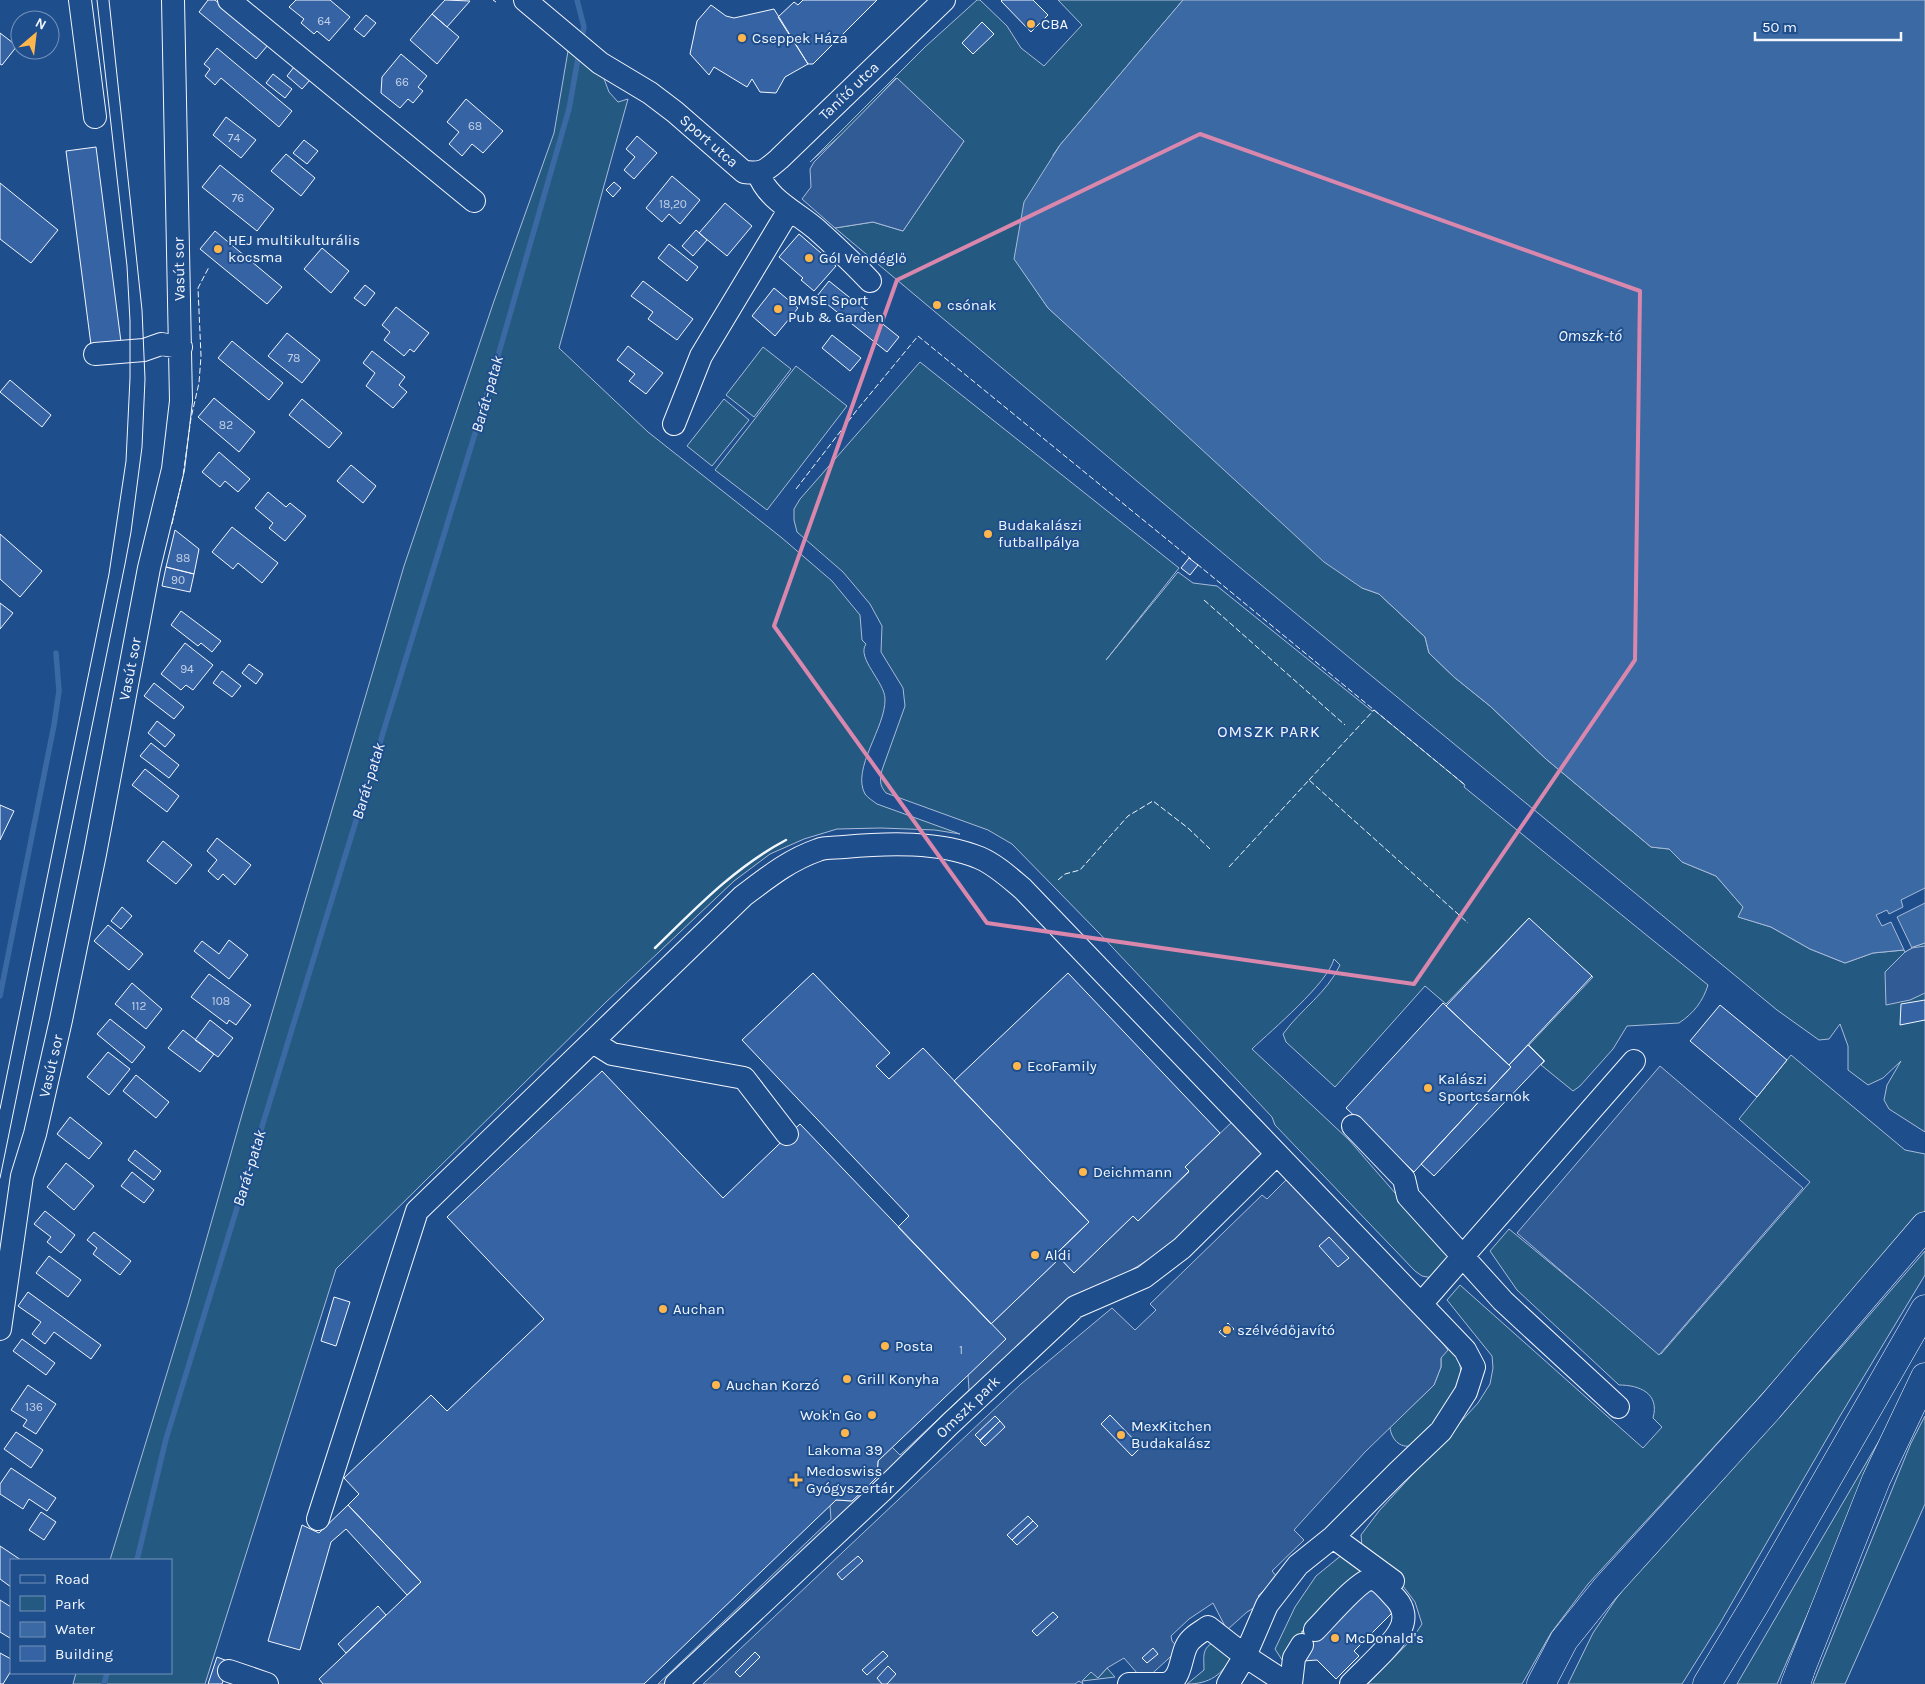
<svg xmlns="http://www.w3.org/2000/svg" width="1925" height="1684" font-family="Karla,sans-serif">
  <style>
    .green { fill: #245a82; stroke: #a8bbd7 }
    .parking { fill: #305b95; stroke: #a8bbd7 }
    .water { fill: #3b69a3; stroke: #a8bbd7 }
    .pier { fill: #1f4e8c; stroke: #a8bbd7 }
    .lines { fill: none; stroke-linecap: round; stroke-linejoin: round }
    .stream { stroke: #3b69a3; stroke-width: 5.5 }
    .building { fill: #3563a3; stroke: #f2f6ff }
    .minor-casing { stroke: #f2f6ff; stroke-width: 24 }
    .major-casing { stroke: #f2f6ff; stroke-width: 29 }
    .highway-casing { stroke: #f2f6ff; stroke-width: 29 }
    .minor { stroke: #1f4e8c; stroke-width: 22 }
    .major { stroke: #1f4e8c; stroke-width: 28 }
    .highway { stroke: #1f4e8c; stroke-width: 28 }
    .tram { stroke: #f2f6ff; stroke-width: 1 }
    .fence { stroke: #f2f6ff; stroke-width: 1; stroke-dasharray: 6 2.5; stroke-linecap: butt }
    .wall { stroke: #f2f6ff; stroke-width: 2.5 }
    .marked { fill: none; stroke: #da87ad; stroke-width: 4; stroke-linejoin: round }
    .poi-dot { fill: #ffb74d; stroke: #1f4e8c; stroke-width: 2 }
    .labels { text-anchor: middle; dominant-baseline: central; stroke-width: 4; stroke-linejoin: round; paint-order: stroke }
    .number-label { font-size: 12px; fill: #c3d1e8 }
    .poi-label { font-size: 15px; fill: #f2f6ff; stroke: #1f4e8c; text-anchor: start }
    .street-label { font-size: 15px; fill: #f2f6ff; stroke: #1f4e8c }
    .water-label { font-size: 16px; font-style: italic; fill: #f2f6ff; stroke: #1f4e8c }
    .neighbourhood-label { font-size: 16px; letter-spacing: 1px; fill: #f2f6ff; stroke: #1f4e8c }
  </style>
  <rect width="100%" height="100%" fill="#1f4e8c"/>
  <!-- green -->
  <path class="green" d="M977,0H980L1007,26L1021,48L1044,66L1082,25L1058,0H1183L1060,145L1053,155L1060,185L1025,274L1048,308L1362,588L1379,594L1425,637L1429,653L1454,677L1490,706L1546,759L1651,847L1669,849L1682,862L1716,876L1743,907L1739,917L1771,927L1810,949L1845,963L1873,953L1904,950L1925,943V1132L1889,1109L1884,1100L1887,1085L1901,1061L1883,1078L1868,1085L1848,1070V1046L1840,1024L1829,1039L1819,1040L1777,1010L1243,570L835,228L873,222L903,231L964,141L896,78L848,129L810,162L925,47Z
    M568,51L603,76L609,92L618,102L628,99L559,348L648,432L782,538L832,581L860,615L862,640L866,644C856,658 885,682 885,699C886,727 851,769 865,794C868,798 873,801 877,804L960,834L935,830L881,828L837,829L804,839L770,854L734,881L605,1003L336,1269L205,1684H73L76,1673H171V1560H110L188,1304L243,1111L404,566L494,301L554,133Z
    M763,347L791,369L754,417L726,395Z
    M920,362L1179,568L1106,660L1178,572L1193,583L1217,586L1372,711L1374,710L1465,785L1464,787L1708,985C1703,1001 1694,1013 1679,1023L1627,1026L1613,1049L1580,1086L1573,1091L1541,1065L1545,1061L1529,1045L1593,977L1528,919L1446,1004L1425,986L1335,1087L1286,1042L1283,1034C1301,1009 1327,993 1340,965L1334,959C1328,983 1272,1030 1252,1049L1349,1140L1449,1255L1433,1278L1422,1276L1415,1271L1275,1125L1272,1117L1098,932L1012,844L988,830L886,793C879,785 880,779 882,770L905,706L903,688L881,652L882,626L870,604L843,572L797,532L794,520V509L800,499Z
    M796,366L847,406L767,510L715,470Z
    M724,399L749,420L712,466L687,446Z
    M1791,1055L1905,1150L1925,1154V1211L1844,1305L1588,1584L1551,1633L1522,1684H1368L1412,1639L1422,1624L1415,1602L1397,1578L1362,1546L1361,1535L1379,1511L1478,1403L1490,1384L1493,1368L1492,1356L1447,1300L1460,1285L1643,1448L1662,1427L1653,1418C1660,1393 1639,1385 1619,1385L1517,1290L1490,1251L1509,1229L1661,1354L1810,1182L1739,1119Z
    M1288,1173L1443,1331C1448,1341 1455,1351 1459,1362C1469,1391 1432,1424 1415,1444C1402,1451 1391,1440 1390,1427L1434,1385L1441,1367V1358Z
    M1925,1251V1275L1840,1416L1719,1625L1682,1684H1568L1593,1633L1616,1599L1646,1560L1840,1349Z
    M1895,1415L1777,1684H1737L1876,1446Z
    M1925,1416V1504L1845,1684H1813L1911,1443Z
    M1343,1554L1373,1570L1343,1590L1297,1638L1284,1663L1275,1649L1295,1607L1316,1576Z
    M1216,1641L1232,1655C1223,1675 1209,1684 1187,1684L1204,1670C1204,1656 1201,1648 1216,1641Z
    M1107,1668L1115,1677L1082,1681L1092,1671L1098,1678Z"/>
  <!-- parking -->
  <path class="parking" d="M897,78L964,141L903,231L873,222L835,228L802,199L811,187L810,169L814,162Z
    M1925,946V993L1910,1000L1886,1005L1885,972L1905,952L1912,948Z
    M1660,1066L1803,1188L1659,1355L1517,1233Z
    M1234,1120L1262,1154L1166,1256L1156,1255L1110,1283L674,1684H658L831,1519L830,1506L836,1500L852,1501L877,1477L878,1461L892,1447L900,1455L969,1390L968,1375L991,1324L1060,1258L1074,1273L1133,1216L1138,1221L1189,1172L1185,1167Z
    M1287,1179L1425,1321L1448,1350L1441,1358V1367L1434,1385L1365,1452L1294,1530L1304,1540L1272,1571L1277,1577L1258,1596L1264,1602L1247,1612L1227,1630L1213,1603L1189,1619L1171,1636L1172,1641L1179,1649L1144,1681L1124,1658L1107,1668L1098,1678L1091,1672L1082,1681L1083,1684L1079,1681L1075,1684H703L1021,1384L1112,1308L1135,1330L1156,1310L1150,1304L1262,1195L1267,1199Z"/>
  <!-- water -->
  <path class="water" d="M1183,0H1925V943L1904,950L1873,953L1845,963L1810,949L1771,927L1738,917L1743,907L1716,876L1682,862L1669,849L1651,847L1546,759L1490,706L1454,677L1429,653L1425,637L1379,594L1362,588L1324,562L1048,308L1014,259L1024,202L1060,145Z"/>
  <!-- pier -->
  <path class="pier" d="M1925,888V903L1897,917L1912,948L1905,952L1891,922L1882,926L1876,915L1887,910L1889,914L1903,907L1901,900Z"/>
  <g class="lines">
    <!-- stream -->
    <path class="stream" d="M577,0L584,27L581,42
      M0,996L54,725L59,691L56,653
      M137,1560L166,1439L485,401L569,109L579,53
      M104,1684L107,1673"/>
  </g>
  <!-- building -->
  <path class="building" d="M208,0H215L268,45L256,59L199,12Z
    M296,0H330L350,17L329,41L317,31L314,34L301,23L304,19L289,7Z
    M445,0L470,1L447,27L432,14Z
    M803,0H877L813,64H808L778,17L794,2L798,5Z
    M1002,0H1033L1048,15L1031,32L1001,1Z
    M711,5L726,16L734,18L774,9L808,64L785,77L776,93L760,92L752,79L747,87L714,67L709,75L690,54L697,21Z
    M432,14L459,37L437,64L410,40Z
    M366,15L376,23L364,37L354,29Z
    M982,22L994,34L973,54L962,43Z
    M0,33L17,46L2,65L0,64Z
    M217,48L292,111L279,127L221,78L215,85L205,76L210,69L204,64Z
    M401,54L427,76L418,87L423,91L413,103L408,99L400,108L381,93L382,77Z
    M294,67L310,80L302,89L287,76Z
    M273,74L292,89L285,98L266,83Z
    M466,99L503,131L483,153L472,144L462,156L449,144L459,132L447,122Z
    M226,117L256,140L241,158L213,135Z
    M637,136L657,153L634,179L624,170L635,157L626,149Z
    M304,140L318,151L307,164L293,153Z
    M96,147L121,342L91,345L66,151Z
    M286,154L315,178L301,196L271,171Z
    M220,165L274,209L257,231L202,187Z
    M672,176L700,200L680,224L669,214L662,222L646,208Z
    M614,182L621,188L613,197L606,190Z
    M0,183L58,230L31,263L0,239Z
    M725,203L752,226L727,256L699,233Z
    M696,230L707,240L693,256L682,246Z
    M215,231L282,287L267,304L200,249Z
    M799,234L836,266L814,291L801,280L803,278L779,257Z
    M669,244L698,267L687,281L658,258Z
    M322,248L349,271L331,293L304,269Z
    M643,281L693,319L677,340L648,319L653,312L631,296Z
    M829,281L899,337L887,352L817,296Z
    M365,285L375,293L365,306L354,298Z
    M774,288L798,308L775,336L752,316Z
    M396,307L429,333L414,352L410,349L404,356L384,340L390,332L382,325Z
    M287,333L320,360L302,383L268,356Z
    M832,335L861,358L850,371L822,348Z
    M232,341L283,383L269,400L218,358Z
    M628,346L663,373L646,394L629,381L635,374L617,360Z
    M372,351L405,377L399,385L407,392L393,408L366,386L375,373L363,363Z
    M10,380L51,415L42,427L0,392Z
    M214,398L255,432L239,452L198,417Z
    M302,399L342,433L329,448L289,415Z
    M219,452L250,479L238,492L225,481L220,487L202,472Z
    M351,465L376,486L363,503L337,481Z
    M268,492L286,507L290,503L306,516L285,541L269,528L273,523L255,508Z
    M232,527L278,563L262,583L238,563L233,569L212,552Z
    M175,530L199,549L194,574L166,567Z
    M0,534L42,571L20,597L0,579Z
    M1189,558L1198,565L1190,575L1181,568Z
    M166,567L194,574L190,592L162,586Z
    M0,603L13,613L0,629Z
    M181,611L221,641L212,652L201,643L198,646L171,625Z
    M185,643L213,665L193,690L186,685L181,690L161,674Z
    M249,664L263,674L256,684L242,673Z
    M222,671L241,686L232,697L213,683Z
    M154,683L184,707L174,719L144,696Z
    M157,721L175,735L165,747L148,733Z
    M151,743L179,765L169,778L140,756Z
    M145,769L179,796L167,812L132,785Z
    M0,805L14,811L0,840Z
    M217,838L251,865L235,885L223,874L218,880L208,871L217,860L207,851Z
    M163,841L192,865L176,884L147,861Z
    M122,907L132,916L121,929L111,921Z
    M1529,918L1592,976L1509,1065L1446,1006Z
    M108,925L143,954L129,970L94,941Z
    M229,940L248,955L229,979L194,951L202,941L219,954Z
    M813,973L890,1053L876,1066L889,1079L923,1048L1089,1222L1056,1254L1060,1258L991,1324L898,1227L909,1216L742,1040Z
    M1068,973L1220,1133L1185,1167L1189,1171L1138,1221L1133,1216L1074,1273L1056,1254L1089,1222L954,1081Z
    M209,974L251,1005L236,1025L229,1020L227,1024L191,997Z
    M132,983L162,1009L146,1029L115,1004Z
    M1925,1000V1020L1900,1025L1901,1004Z
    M1443,1003L1511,1067L1414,1172L1346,1108Z
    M1720,1005L1787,1060L1757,1097L1690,1041Z
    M110,1019L145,1047L132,1063L97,1034Z
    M210,1020L233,1038L218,1057L195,1040Z
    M183,1030L214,1054L200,1072L168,1048Z
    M1528,1045L1544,1061L1434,1176L1421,1164L1511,1067L1509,1065Z
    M108,1052L130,1069L109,1095L87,1077Z
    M602,1071L723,1198L800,1124L1006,1339L878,1461L877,1477L866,1488L852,1501L836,1500L644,1684H323L319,1679L421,1582L348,1505L359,1494L344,1478L431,1395L447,1411L544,1319L447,1217Z
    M136,1075L169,1102L156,1118L123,1091Z
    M70,1117L102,1143L89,1159L57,1134Z
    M135,1150L161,1171L154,1180L128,1160Z
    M66,1163L94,1186L74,1210L47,1187Z
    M132,1172L154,1190L144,1203L121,1186Z
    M45,1211L75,1235L61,1253L47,1242L51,1237L34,1224Z
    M94,1232L131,1261L120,1275L93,1254L97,1248L87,1240Z
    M1329,1237L1349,1258L1338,1267L1319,1246Z
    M49,1256L81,1280L68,1297L36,1273Z
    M28,1292L101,1345L91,1359L54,1332L45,1344L32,1334L41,1322L18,1306Z
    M334,1297L350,1302L336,1346L321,1341Z
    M1228,1323L1234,1329L1225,1337L1219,1332Z
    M22,1339L55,1363L46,1375L13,1351Z
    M28,1385L56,1404L36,1434L23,1426L27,1420L11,1410Z
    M1110,1415L1141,1447L1132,1456L1101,1424Z
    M995,1416L1000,1421L980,1440L975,1435Z
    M1000,1421L1005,1427L985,1446L980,1441Z
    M16,1432L43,1450L31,1468L4,1449Z
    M11,1468L56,1498L47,1511L29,1499L23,1509L0,1494V1484Z
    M348,1505L421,1582L407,1595L346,1529L331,1542L300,1650L268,1641L302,1525L319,1533Z
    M41,1512L56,1522L44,1540L29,1530Z
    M1028,1516L1033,1521L1012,1540L1007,1535Z
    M1033,1521L1038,1526L1017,1545L1012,1540Z
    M0,1546L21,1560H11V1587L0,1579Z
    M858,1556L863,1561L842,1580L837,1574Z
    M1370,1588L1394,1611L1354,1651L1359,1656L1336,1679L1317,1660L1303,1661L1302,1631L1315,1630Z
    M0,1600L11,1607V1636L10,1638L0,1632Z
    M378,1606L386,1615L346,1653L338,1644Z
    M1053,1612L1058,1617L1037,1636L1032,1631Z
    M1153,1648L1158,1654L1147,1663L1142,1658Z
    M883,1651L888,1656L867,1675L862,1670Z
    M755,1652L760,1657L740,1677L735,1672Z
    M0,1653L11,1659V1671L3,1684H0Z
    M217,1657L230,1662L222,1684H208Z
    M888,1666L896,1674L887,1684H882L877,1678Z"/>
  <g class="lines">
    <defs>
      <path id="minor" d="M80,0L95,117
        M229,0L474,201
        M525,0L600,63L650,93L675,112L744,172C763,174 765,171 779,159L944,0
        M758,173C768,200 795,211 816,229C835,246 853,263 870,281
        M95,354L144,350L161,344L181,347
        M674,424L701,356L789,210
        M593,1042L612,1054L744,1078L787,1134
        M1353,1126L1404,1179L1408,1196L1503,1301L1618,1407
        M1421,1304L1634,1061
        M0,1329L22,1176L35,1134L61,1020L95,854L149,568L173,469L181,401L173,0
        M318,1519L417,1211L743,896C767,878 789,860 818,850C825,847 836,848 844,847C887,843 939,841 980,858C996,865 1010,878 1023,889L1465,1350L1474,1367L1466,1392L1441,1431L1397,1473L1333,1537L1298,1565L1267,1605L1245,1656L1228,1684
        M1333,1537L1393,1581
        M1315,1630C1325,1620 1360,1579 1372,1579C1381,1580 1390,1593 1396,1599C1404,1608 1406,1619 1400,1630C1393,1645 1363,1671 1351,1684
        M229,1671L267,1684
        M676,1684L884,1489L950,1424L1075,1307L1144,1277L1182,1248L1277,1154
        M1129,1684C1141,1684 1154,1684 1165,1684C1182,1681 1180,1657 1187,1645C1191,1637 1201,1632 1208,1627L1245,1656L1288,1684
        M1291,1684L1294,1658L1302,1645"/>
      <path id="major" d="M1541,1684L1564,1640L1605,1589L1769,1408L1925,1226
        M1707,1684L1756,1603L1925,1309
        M1795,1684L1876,1480L1925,1377"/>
      <path id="highway" d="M1796,1684L1800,1672"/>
    </defs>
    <!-- minor casing -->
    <use href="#minor" class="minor-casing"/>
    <!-- major casing -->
    <use href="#major" class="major-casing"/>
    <!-- highway casing -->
    <use href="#highway" class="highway-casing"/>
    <!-- minor -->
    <use href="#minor" class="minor"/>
    <!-- major -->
    <use href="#major" class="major"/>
    <!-- highway -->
    <use href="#highway" class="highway"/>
    <!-- tram -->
    <path class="tram" d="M0,1109L109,574L126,461L130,378V321L127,266L97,0
      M0,1178L125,564L131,532L142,447L145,379L142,310L109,0"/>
    <!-- fence -->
    <path class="fence" d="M493,0L496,2
      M796,489L857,410L918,336L1191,559
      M172,524L183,476L191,418L199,383L201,356L198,288L209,267
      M1197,564L1465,785
      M1204,600L1345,725
      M1309,780L1374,710
      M1229,867L1309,780L1468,923
      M1058,880L1065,874L1080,870L1128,816L1153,801L1188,828L1210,849"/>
    <!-- wall -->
    <path class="wall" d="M655,948C696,908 735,867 786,840"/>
  </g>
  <!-- marked area -->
  <path class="marked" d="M1200,134L1640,291L1635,660L1414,984L987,923L774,626L897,280Z"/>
  <!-- markers -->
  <g class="poi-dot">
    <circle cx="1031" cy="24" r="5"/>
    <circle cx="742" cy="38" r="5"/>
    <circle cx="218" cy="249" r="5"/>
    <circle cx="809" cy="258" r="5"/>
    <circle cx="937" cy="305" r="5"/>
    <circle cx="778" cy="309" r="5"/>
    <circle cx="988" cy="534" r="5"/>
    <circle cx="1017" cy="1066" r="5"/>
    <circle cx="1428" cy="1088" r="5"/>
    <circle cx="1083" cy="1172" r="5"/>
    <circle cx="1035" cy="1255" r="5"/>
    <circle cx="663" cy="1309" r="5"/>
    <circle cx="1227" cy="1330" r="5"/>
    <circle cx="885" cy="1346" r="5"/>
    <circle cx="847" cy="1379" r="5"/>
    <circle cx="716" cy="1385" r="5"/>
    <circle cx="872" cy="1415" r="5"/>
    <circle cx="845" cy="1433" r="5"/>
    <circle cx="1121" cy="1435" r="5"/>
    <path d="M793.5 1472.5h5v5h5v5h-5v5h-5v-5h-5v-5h5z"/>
    <circle cx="1335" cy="1638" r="5"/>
  </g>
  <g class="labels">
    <!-- number labels -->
    <g class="number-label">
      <text x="324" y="21">64</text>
      <text x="402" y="82">66</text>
      <text x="475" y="126">68</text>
      <text x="234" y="138">74</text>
      <text x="238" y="198">76</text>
      <text x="673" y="204">18,20</text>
      <text x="294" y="358">78</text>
      <text x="226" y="425">82</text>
      <text x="183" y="558">88</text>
      <text x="178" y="580">90</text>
      <text x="187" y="669">94</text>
      <text x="221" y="1001">108</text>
      <text x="139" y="1006">112</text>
      <text x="961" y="1350">1</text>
      <text x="34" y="1407">136</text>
    </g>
    <!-- poi labels -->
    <g class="poi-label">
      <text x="1041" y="24">CBA</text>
      <text x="752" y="38">Cseppek Háza</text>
      <text x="228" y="240">HEJ multikulturális<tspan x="228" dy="17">kocsma</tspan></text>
      <text x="819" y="258">Gól Vendéglő</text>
      <text x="788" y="300">BMSE Sport<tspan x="788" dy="17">Pub &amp; Garden</tspan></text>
      <text x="947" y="305">csónak</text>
      <text x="998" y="525">Budakalászi<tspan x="998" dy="17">futballpálya</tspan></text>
      <text x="1027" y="1066">EcoFamily</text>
      <text x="1438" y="1079">Kalászi<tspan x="1438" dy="17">Sportcsarnok</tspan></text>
      <text x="1093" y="1172">Deichmann</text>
      <text x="1045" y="1255">Aldi</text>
      <text x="673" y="1309">Auchan</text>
      <text x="1237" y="1330">szélvédőjavító</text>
      <text x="895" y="1346">Posta</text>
      <text x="857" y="1379">Grill Konyha</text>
      <text x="726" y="1385">Auchan Korzó</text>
      <text x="862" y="1415" text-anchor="end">Wok'n Go</text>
      <text x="1131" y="1426">MexKitchen<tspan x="1131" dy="17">Budakalász</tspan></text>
      <text x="845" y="1450" text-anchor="middle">Lakoma 39</text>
      <text x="806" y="1471">Medoswiss<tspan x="806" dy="17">Gyógyszertár</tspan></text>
      <text x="1345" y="1638">McDonald's</text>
    </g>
    <!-- street labels -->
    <g class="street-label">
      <text transform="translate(849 91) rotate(-44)">Tanító utca</text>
      <text transform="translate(709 141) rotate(41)">Sport utca</text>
      <text transform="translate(179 269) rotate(-91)">Vasút sor</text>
      <text transform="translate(130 669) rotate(-79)">Vasút sor</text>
      <text transform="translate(51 1066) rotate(-77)">Vasút sor</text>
      <text transform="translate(968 1407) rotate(-44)">Omszk park</text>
    </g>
    <!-- water labels -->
    <g class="water-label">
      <text x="1590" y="335">Omszk-tó</text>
      <text transform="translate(487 394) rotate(-74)">Barát-patak</text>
      <text transform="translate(368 781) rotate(-73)">Barát-patak</text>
      <text transform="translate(249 1168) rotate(-73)">Barát-patak</text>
    </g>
    <!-- neighbourhood labels -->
    <g class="neighbourhood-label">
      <text x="1269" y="731">OMSZK PARK</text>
    </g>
  </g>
  <!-- legend -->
  <rect x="10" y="1559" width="162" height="115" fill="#1f4e8c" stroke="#7391ba"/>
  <rect x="20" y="1575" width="25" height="8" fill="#1f4e8c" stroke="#7391ba"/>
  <text x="55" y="1584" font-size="15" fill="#f2f6ff">Road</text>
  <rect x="20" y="1596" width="25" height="15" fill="#245a82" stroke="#7391ba"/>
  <text x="55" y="1609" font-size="15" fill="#f2f6ff">Park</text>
  <rect x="20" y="1622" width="25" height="15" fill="#3b69a3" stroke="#7391ba"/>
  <text x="55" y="1634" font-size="15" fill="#f2f6ff">Water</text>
  <rect x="20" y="1646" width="25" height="15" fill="#3563a3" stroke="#7391ba"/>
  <text x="55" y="1659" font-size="15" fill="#f2f6ff">Building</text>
  <!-- north arrow -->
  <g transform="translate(35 35) rotate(28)"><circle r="24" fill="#1f4e8c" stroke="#7391ba"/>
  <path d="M0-4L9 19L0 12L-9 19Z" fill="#ffb74d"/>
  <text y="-8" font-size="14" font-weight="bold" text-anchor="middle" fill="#f2f6ff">N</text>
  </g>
  <!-- scale -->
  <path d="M1755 32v8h146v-8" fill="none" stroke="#f2f6ff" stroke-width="2.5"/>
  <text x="1762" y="32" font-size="15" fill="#f2f6ff" stroke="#1f4e8c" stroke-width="4" paint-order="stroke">50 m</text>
</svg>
